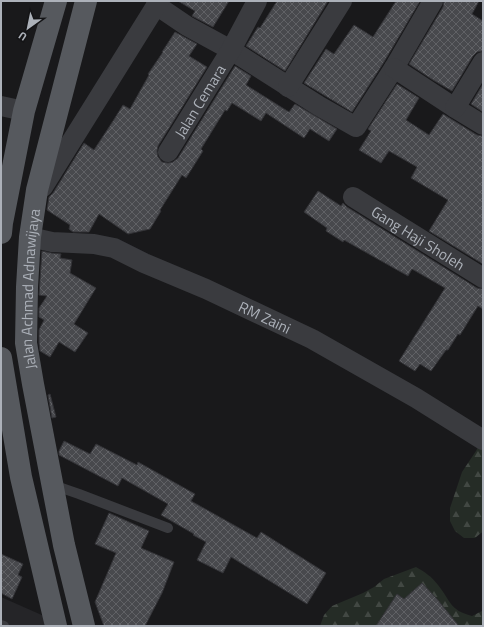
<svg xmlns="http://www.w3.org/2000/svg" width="484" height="627" font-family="'Titillium Web',sans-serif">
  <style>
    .built { fill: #252528 }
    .forest { fill: url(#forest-firs) }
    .building { fill: url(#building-cross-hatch); stroke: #333337 }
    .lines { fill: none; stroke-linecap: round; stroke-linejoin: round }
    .service { stroke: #3a3b3f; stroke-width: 10 }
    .minor { stroke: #3a3b3f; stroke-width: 20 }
    .primary { stroke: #56595e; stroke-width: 22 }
    .labels { text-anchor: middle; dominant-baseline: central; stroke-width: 3.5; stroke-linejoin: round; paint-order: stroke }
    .street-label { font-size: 15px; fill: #acb1b9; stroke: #141416 }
  </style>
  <defs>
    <pattern id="forest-firs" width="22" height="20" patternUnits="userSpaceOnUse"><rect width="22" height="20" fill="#252c26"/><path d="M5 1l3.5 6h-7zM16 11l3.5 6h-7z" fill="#424843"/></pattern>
    <pattern id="building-cross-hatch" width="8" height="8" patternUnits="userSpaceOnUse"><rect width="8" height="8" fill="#48494d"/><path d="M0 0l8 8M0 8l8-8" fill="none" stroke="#606165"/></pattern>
  </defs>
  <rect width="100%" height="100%" fill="#19191b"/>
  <!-- built -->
  <path class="built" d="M1,597L44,616V626H1Z"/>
  <!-- forest -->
  <path class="forest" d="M483,437V532L481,533L475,538H464L455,531L450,521V508L462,472L476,451Z
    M416,567C425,572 432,577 438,585C451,601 449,610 472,616L482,611H483V626H320L324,615L332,606L363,593L374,587L384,579Z"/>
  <!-- building -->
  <path class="building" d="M178,1H229L213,27L192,16L195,11Z
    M277,1H328L285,71L246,46L258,27L260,28Z
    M396,1H420L384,62L352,112L304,83L326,49L334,54L354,25L373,37Z
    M444,1H479L472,14L483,21V51L477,52L473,56L452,91L433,80L409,64L443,7Z
    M175,32L197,44L189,56L207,67L158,146L157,151L158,157L162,162L168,163L173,162L178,158L235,66L251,76L246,85L289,112L295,104L337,129L329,141L310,129L304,138L266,113L261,121L232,103L227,111L225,110L201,149L203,151L186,178L182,175L160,210L161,211L150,229L128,234L99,214L89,232H73L69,229L70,225L47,210L49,197L53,193L84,143L94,150L113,121L123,105L130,109L149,75L148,74L163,52H162Z
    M397,84L419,98L406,120L429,135L443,114L477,135L483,136V264L429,231L448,200L411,178L417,167L389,151L381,163L359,150L371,131L368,129Z
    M483,84V112L471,104Z
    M318,191L341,206L343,203L347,207L477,288L483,289V309L478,306L460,335L458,334L448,350H446L431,371L420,364L415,371L399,361L445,288L412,269L408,276L344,240L343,242L326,231L327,228L304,212Z
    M42,251L51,253L61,254L60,258L72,260L70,273L96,288L74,324L88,333L75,352L59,342L50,357L40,351L39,342V330L44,320L39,317V308L47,296L39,295Z
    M50,394L56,417L52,418L48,395Z
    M64,441L90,454L96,444L137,465L138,462L195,494L191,501L257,538L261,532L326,573L307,604L231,557L223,573L197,560L206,542L193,535L194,534L161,515L168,504L122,478L118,486L59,455V451Z
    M109,513L149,531L141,548L174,562L162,593L145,626H104L95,602L116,553L95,544Z
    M1,554L23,564L18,575L22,577L12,599L1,593Z
    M422,583L437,599L459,626H376L397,594L404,599Z"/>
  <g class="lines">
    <!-- service -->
    <path class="service" d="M53,485L79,494L168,528
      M1,625L4,626"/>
    <!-- minor -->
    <g class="minor">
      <path d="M156,5L187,26L231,50L319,106L356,127L394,68L433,1"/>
      <path d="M394,68L455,108L483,125"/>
      <path d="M288,87L342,1"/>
      <path d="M1,106L24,111"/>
      <path d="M455,108L483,62"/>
      <path id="s1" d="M168,152L231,50L257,1"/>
      <path d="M37,190L43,187L159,1"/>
      <path id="s2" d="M353,197L483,278"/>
      <path id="s3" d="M30,237L52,242L94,244L114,248L144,263L206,289L312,339L416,398L483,440"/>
    </g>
    <!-- primary -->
    <g class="primary">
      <path d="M1,233L2,223L24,111L56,1"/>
      <path d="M1,358L21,477L56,626"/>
      <path id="s4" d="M84,626L64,545L33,384L26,343L27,287L30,237L37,190L86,1"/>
    </g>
  </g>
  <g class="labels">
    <!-- street labels -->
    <g class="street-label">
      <text stroke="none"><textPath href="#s1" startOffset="60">Jalan Cemara</textPath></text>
      <text stroke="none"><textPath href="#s2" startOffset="77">Gang Haji Sholeh</textPath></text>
      <text stroke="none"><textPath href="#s4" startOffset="343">Jalan Achmad Adnawijaya</textPath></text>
      <text stroke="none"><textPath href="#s3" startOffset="251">RM Zaini</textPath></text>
    </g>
  </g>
  <!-- border -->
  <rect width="484" height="627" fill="none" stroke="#acb1b9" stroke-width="4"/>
  <!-- north arrow -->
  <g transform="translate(28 28) rotate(213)" stroke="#141416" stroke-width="3" paint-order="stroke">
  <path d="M0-3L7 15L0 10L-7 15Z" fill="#acb1b9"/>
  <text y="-6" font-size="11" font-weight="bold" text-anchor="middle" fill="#acb1b9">U</text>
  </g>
</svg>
